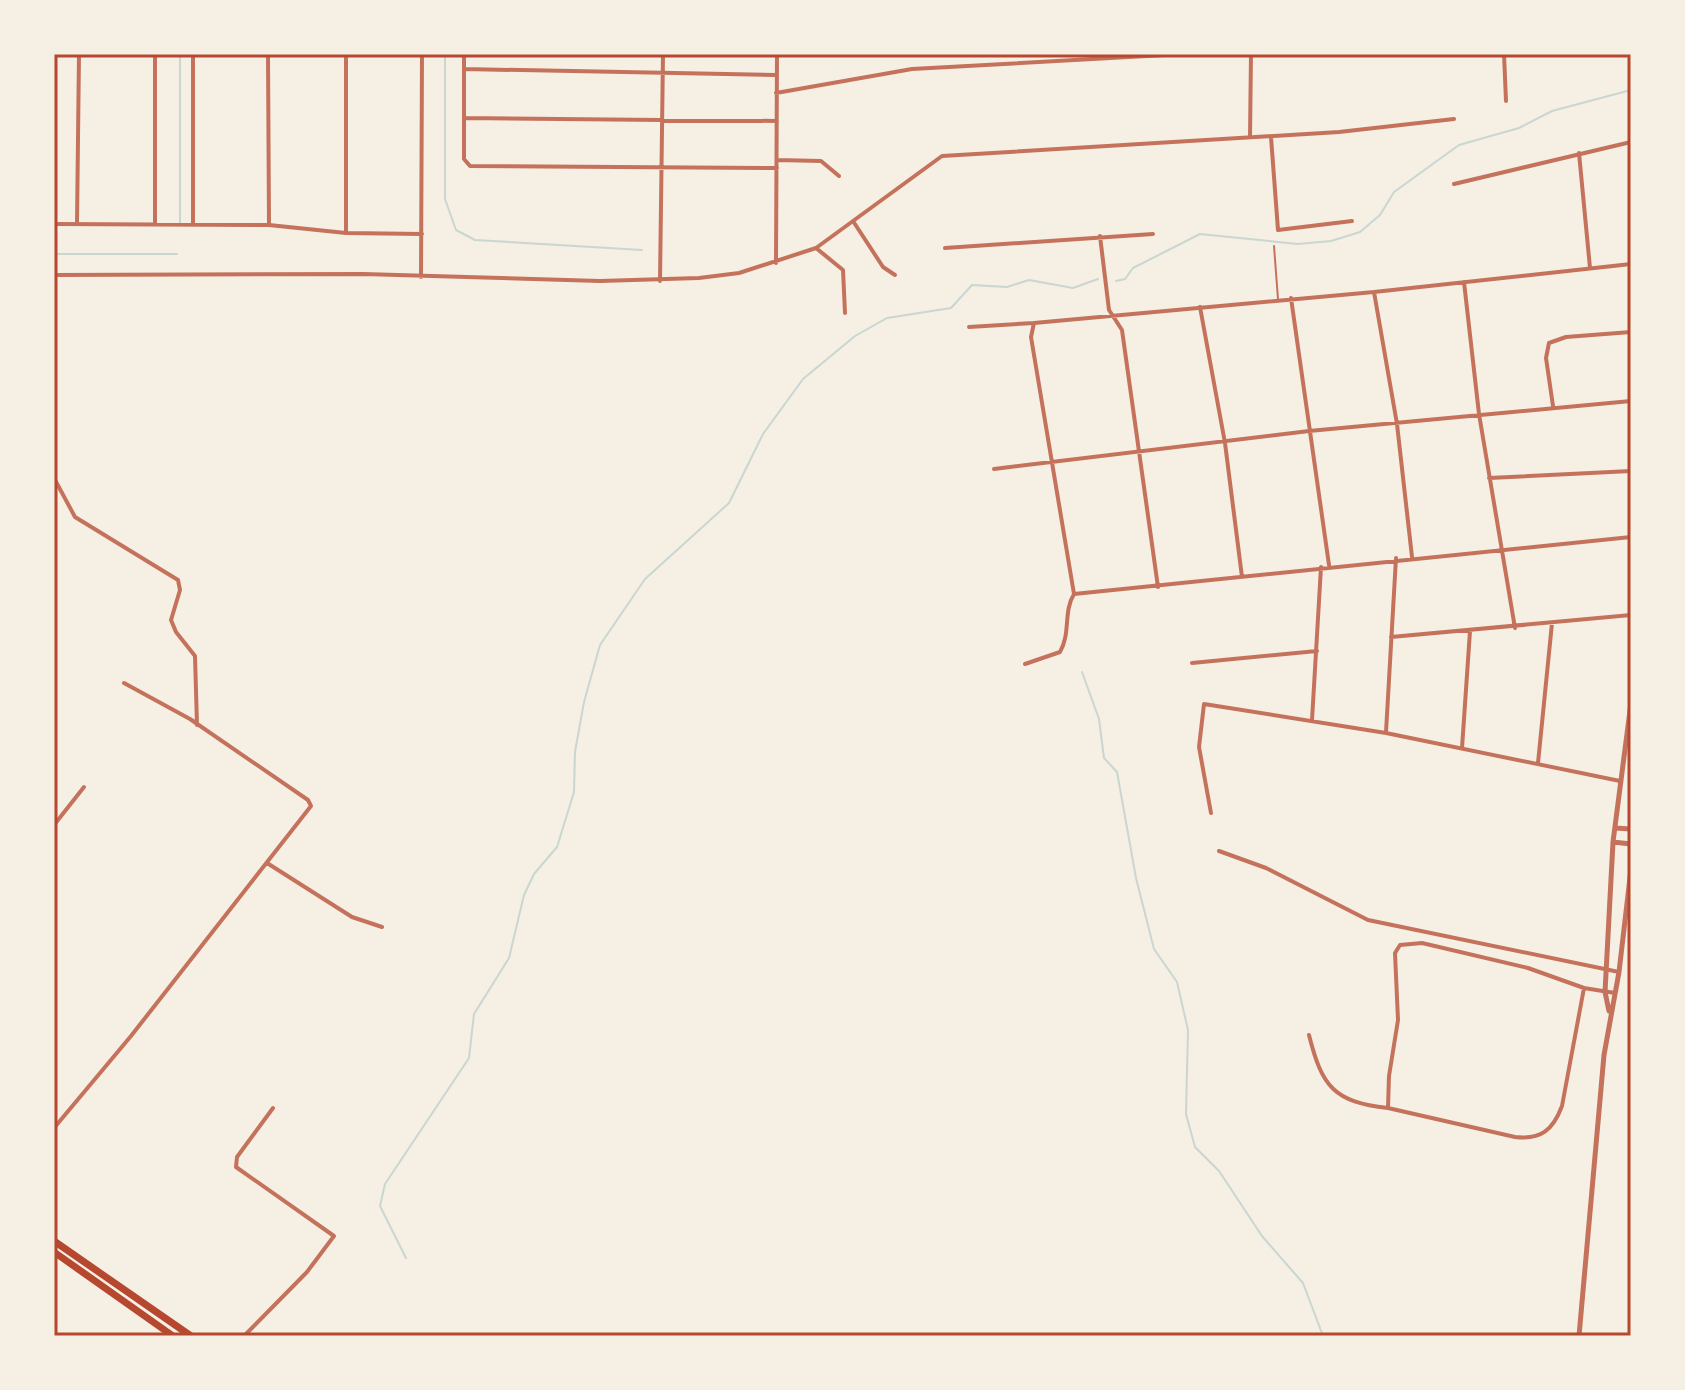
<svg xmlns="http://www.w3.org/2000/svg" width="1685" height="1390" font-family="Barlow,sans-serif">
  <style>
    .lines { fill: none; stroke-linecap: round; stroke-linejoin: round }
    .stream { stroke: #c9d6d2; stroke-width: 2 }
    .service { stroke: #c5725c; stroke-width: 2 }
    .minor { stroke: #c5725c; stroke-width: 4 }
    .tertiary { stroke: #c5725c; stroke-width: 5 }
    .primary { stroke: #b5482f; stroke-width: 7 }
    .neatline { fill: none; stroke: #b5482f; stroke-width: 3 }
  </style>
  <rect width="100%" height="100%" fill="#f6efe4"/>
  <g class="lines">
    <!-- stream -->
    <path class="stream" d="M180,54V224
      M445,54V199L456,230L475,240L642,250
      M54,254H177
      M1116,281L1125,279L1133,268L1200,234L1298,244L1331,241L1360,232L1380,215L1394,192L1459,145L1519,128L1552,111L1631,90
      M1082,672L1099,719L1104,758L1117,772L1136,878L1154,949L1177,982L1188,1030L1186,1114L1195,1147L1219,1171L1262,1236L1303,1283L1323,1336
      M406,1258L380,1206L385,1184L469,1058L474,1014L509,958L524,895L534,874L557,847L574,792L575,752L584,702L600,645L645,579L729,503L763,434L803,379L855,336L887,318L951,308L972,285L1007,287L1029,280L1073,288L1098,279"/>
    <!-- service -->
    <path class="service" d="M1274,246L1278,299"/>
    <!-- minor -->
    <path class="minor" d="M268,54L269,225
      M464,54V159L470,166L777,168
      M1504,54L1506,101
      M464,69L776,75
      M776,93L912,69L1183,54
      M464,118L777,121
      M1250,137L1251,54
      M1271,137L1278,230L1352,221
      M1579,153L1590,268
      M777,160L821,161L839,176
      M1454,184L1631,142
      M853,221L883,267L895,275
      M77,223L79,54
      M193,223V54
      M54,224L269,225L346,233L422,234
      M155,224V54
      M346,233V54
      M1100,236L1109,310L1122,330L1158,587
      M816,248L843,270L845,313
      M945,248L1153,234
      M776,263L777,54
      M54,275L363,274L600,281L699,278L739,273L816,248L942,156L1339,132L1454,119
      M421,277L422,54
      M660,281L663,54
      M1464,282L1479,414L1515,628
      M1374,292L1397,424L1412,557
      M1291,298L1329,565
      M1200,307L1225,443L1242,577
      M969,327L1034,323
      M1553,406L1546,358L1549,343L1566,337L1631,332
      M994,469L1309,431L1631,401
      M54,478L75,517L178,580L180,590L171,620L176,632L195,656L197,725
      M1489,478L1631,471
      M1074,594L1631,537
      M1391,637L1631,615
      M1192,663L1317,651
      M1025,664L1060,652C1071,633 1063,612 1074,594L1031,337L1034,323L1374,292L1631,264
      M1312,720L1321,567
      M1386,732L1396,558
      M1462,748L1470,631
      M1538,763L1552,623
      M1211,813L1199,747L1204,704L1386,733L1620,781
      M54,825L84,787
      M1219,851L1266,868L1368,920L1619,972
      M267,863L352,917L382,927
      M1584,988L1562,1106C1553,1130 1541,1140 1515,1137L1388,1108L1389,1076L1398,1020L1395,953L1400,945L1422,943L1528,968L1584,988L1615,993
      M1309,1035C1322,1087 1334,1102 1388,1108
      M54,1128L131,1036L311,806L308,800L190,719L124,683
      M244,1336L307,1272L334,1236L236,1167L237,1157L273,1108"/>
    <!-- tertiary -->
    <path class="tertiary" d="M1615,828L1631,829
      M1613,842L1631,844
      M1609,1011L1605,992L1613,842L1631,703
      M1579,1336L1604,1055L1619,972L1631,869"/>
    <!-- primary -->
    <path class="primary" d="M54,1241L191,1336
      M54,1252L173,1336"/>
  </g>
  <!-- border -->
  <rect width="1685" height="1390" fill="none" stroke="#f6efe4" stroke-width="112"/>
  <rect x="56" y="56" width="1573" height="1278" class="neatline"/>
</svg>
